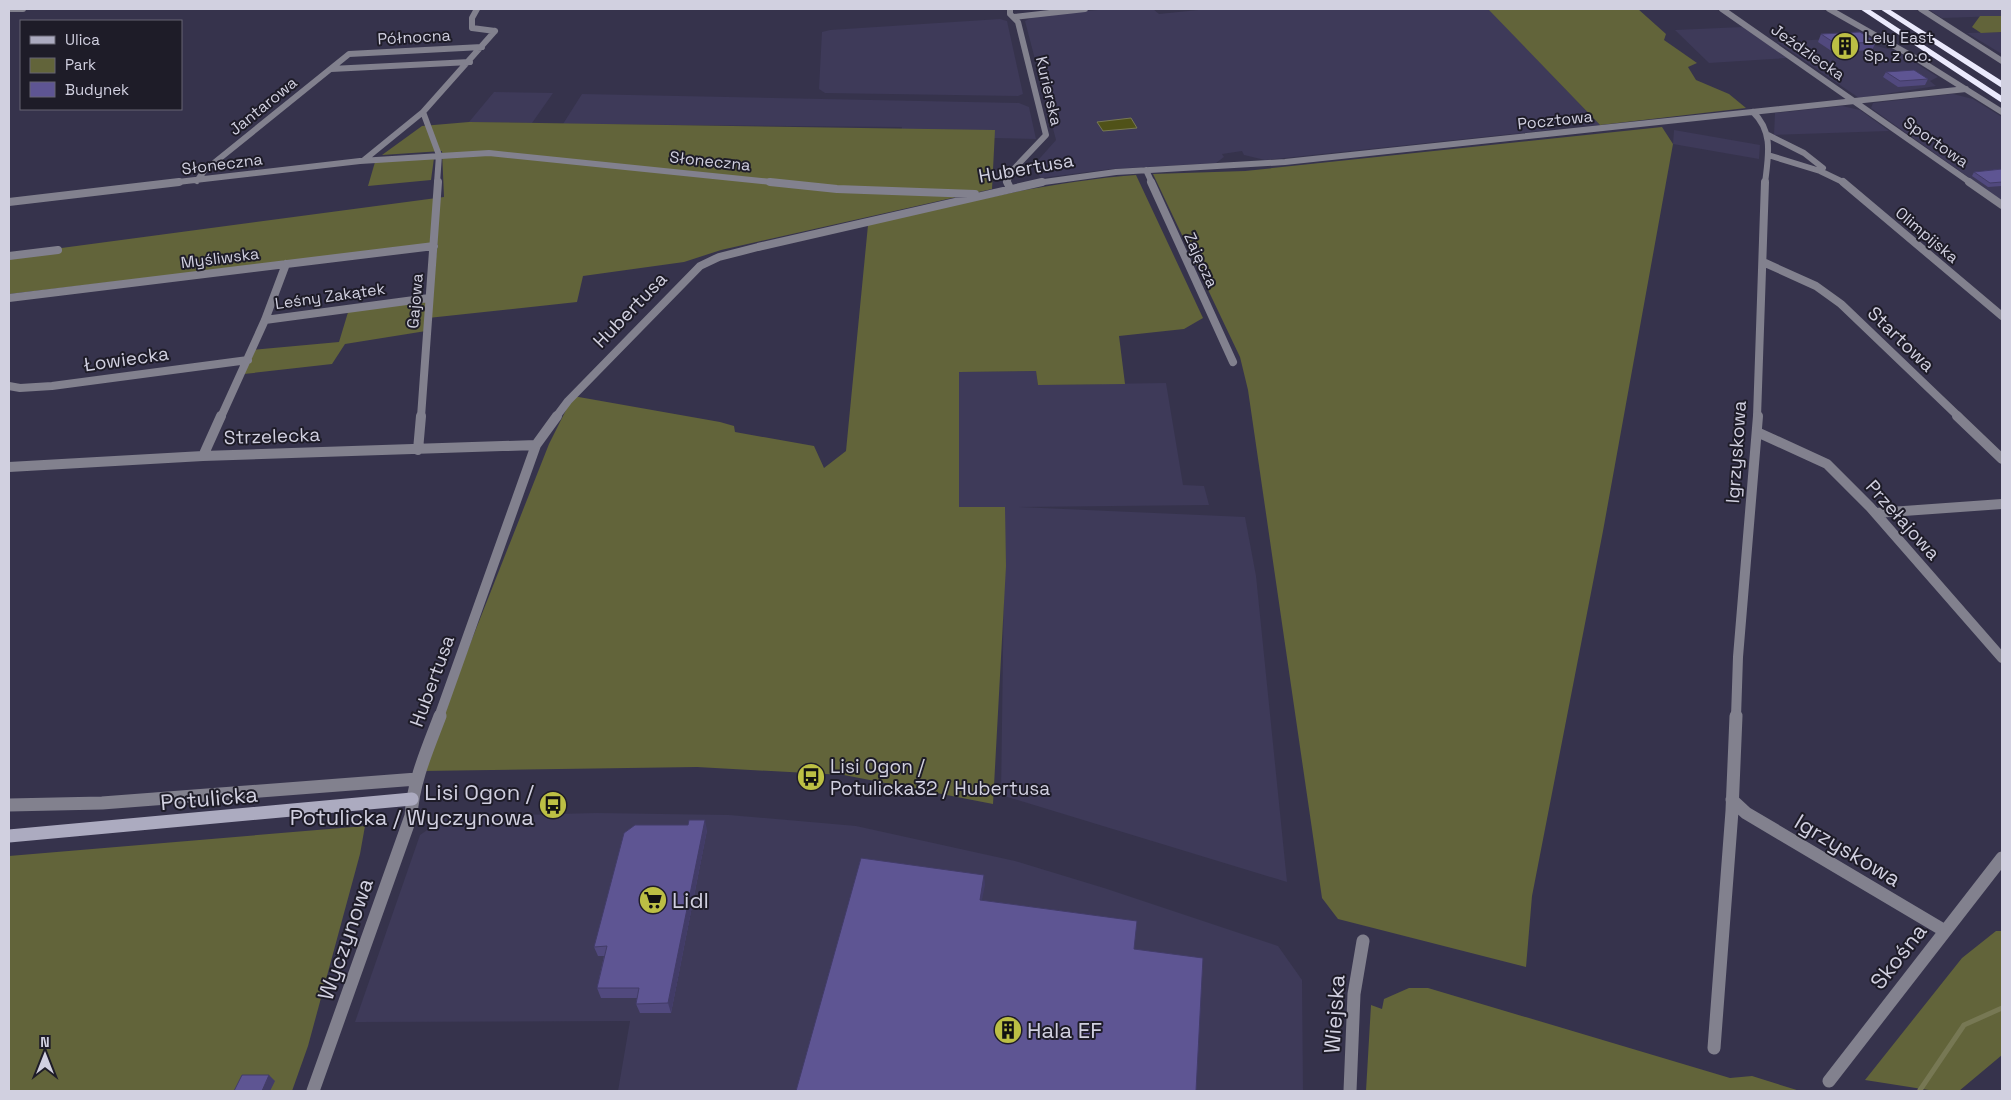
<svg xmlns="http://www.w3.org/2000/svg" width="2011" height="1100" font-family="'Space Grotesk',sans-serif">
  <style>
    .built { fill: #3e3a59 }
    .green { fill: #62643a }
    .water { fill: #505218; stroke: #777854 }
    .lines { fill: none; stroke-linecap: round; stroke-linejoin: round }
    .stream { stroke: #777854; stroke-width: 5 }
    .street-far3 { stroke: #82818e; stroke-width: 6 }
    .street-far2 { stroke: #82818e; stroke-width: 8 }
    .street-far1 { stroke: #82818e; stroke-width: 10 }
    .street { stroke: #82818e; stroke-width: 13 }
    .secondary { stroke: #acabc0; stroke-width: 13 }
    .highway { fill: #ebeafd; fill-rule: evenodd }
    .wall { fill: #51497e }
    .shaded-wall { fill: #423c67 }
    .building { fill: #5e5593; stroke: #423c67 }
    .labels { text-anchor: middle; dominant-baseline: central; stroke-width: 4; stroke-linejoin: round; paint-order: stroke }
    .far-street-label { font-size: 16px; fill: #d1d0e0; stroke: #1e1c28 }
    .far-poi-label { font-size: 16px; fill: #d1d0e0; stroke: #1e1c28; text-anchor: start }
    .street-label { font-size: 19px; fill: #d1d0e0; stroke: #1e1c28 }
    .poi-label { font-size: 19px; fill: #d1d0e0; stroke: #1e1c28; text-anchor: start }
    .near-poi-label { font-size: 22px; fill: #d1d0e0; stroke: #1e1c28; text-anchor: start }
    .near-street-label { font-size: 22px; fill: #d1d0e0; stroke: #1e1c28 }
  </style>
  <rect width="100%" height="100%" fill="#36334c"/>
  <!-- built -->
  <path class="built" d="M1108,9H1153L1159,14L1208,9H1489L1600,125L1588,126L1575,123L1551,125L1549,130L1265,160L1244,155L1242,151L1222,154L1224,157L1216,163L1111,169L1041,178L1033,166L1056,140L1025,21L1035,16Z
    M1928,9H2002V16L1942,18Z
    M1000,19L1007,21L1023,94L1018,96L825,93L819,89L822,32L830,30Z
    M1743,27L1787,58L1709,63L1675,30Z
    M2002,32V54L1967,33Z
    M1845,38L1896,51L1938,77L1930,81L1936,86L1859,98L1777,42Z
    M494,92L553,93L532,123L469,122Z
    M582,94L1019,103L1029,107L1036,139L900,136L902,127L563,124Z
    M1953,94L1973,99L2002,117V201L1871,108L1873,103Z
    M1842,106L1860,110L1889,131L1774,135L1775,113Z
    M1674,130L1760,145L1759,159L1673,144Z
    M1036,371L1038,385L1166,383L1183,485L1204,486L1209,505L1019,507L1245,517L1256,576L1287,882L1001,795L1005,507H959V372Z
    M597,813L729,815L856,826L1015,861L1104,888L1278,946L1302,980L1303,1091H618L630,1021L355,1022L420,835L446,817Z"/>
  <!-- green -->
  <path class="green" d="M1638,9L1666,34L1664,40L1697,63L1688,67L1696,80L1729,94L1746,108L1600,125L1489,10Z
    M1980,16H2002V32L1981,33L1972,27Z
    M469,122L995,130L992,189L721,250L684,262L583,276L577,302L428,318L426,331L345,344L332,364L244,374L252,350L339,342L349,309L429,298L438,244L9,294V255L444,197L442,151L382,155L422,126Z
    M1662,127L1673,144L1603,531L1532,896L1526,967L1338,919L1322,898L1248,390L1240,357L1153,174L1245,171Z
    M434,158L431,180L368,186L375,162Z
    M1136,175L1203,318L1184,329L1119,336L1125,384L1038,385L1036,371L959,372V507H1005L1006,566L993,804L844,775L697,767L420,771L549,444L573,396L720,422L734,426L735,432L814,446L824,468L846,451L868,225C957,204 1045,182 1136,175Z
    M365,826L360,854L308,1046L292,1091H9V856Z
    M1996,931H2002V1055L1959,1091H1935L1865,1080L1962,958Z
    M1409,988H1428L1730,1078L1752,1076L1800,1091H1366L1371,1005L1382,1009L1384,999Z"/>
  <!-- water -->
  <path class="water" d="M1131,118L1137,128L1103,131L1097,122Z"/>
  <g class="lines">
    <!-- stream -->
    <path class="stream" d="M1920,1090L1964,1025L2002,1008"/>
    <!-- street-far3 -->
    <path class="street-far3" d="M9,9H23
      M477,9L472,18V28L495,31
      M1722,9L1971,183
      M1829,9L1919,60L2002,112
      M1921,9L2002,61
      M1014,17L1085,9
      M331,69L470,62
      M1753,112C1774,132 1768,157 1765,183
      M1768,135L1804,153L1823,168
      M1768,155L1820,171L1845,183
      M364,160L423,112
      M1146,170L1152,183
      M197,181L204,171L349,54L482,47
      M169,183L360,161L489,153L782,183
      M437,183L439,155L423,112L495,31
      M1007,183L1011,172L1046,135L1018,22L1010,14V9
      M1037,183L1116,172L1285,162L1966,89"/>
    <!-- street-far2 -->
    <path class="street-far2" d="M770,182L837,189L975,194
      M1007,182L1010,188
      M1151,182L1233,362
      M1843,182L2002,316
      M1969,182L2002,205
      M9,202L179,182
      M9,256L58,250
      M1763,262L1816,286L1841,304L1959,417
      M9,298L434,246
      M265,320L429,298
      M9,386L20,388L52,386L248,360
      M221,417L265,320L286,264
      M421,417L438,182
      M556,417L568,401L700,266L719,257L758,247L1042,182
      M1757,417L1765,182"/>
    <!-- street-far1 -->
    <path class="street-far1" d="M1957,416L2002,459
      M1757,432L1827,464L1870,507L2002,658
      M418,450L421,416
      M203,456L221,416
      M9,467L203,456L536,445
      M1876,513L2002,504
      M439,717L536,445L557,416
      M1736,717L1738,657L1758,416"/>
    <!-- street -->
    <path class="street" d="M1732,800L1746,813L1945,931
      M9,805L102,803L417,779
      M1714,1048L1732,811L1736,716
      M1829,1081L2002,858
      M313,1091L411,816C413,781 428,748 440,716
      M1350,1091L1354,994L1363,941"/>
    <!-- secondary -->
    <path class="secondary" d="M9,836L412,799"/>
    <!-- highway -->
    <path class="highway" d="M1860,9H1869L2002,96V103Z
      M1880,9H1889L2002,81V88Z"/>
  </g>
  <!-- wall -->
  <path class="wall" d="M1821,34L1876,42L1872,50L1833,52L1818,42Z
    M1886,72L1928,79L1925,85L1898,87L1883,77Z
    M2002,169V186L1988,187L1972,176L1974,172Z
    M688,825L707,830L671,1013H640L636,1004L637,998H601L597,988L604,956H598L594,947Z"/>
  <!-- shaded-wall -->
  <path class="shaded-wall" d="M705,820L707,830L671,1013L668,1003Z
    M984,875L985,885L980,910V900Z
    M269,1075L275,1081L270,1091H262Z"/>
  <!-- building -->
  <path class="building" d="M1860,32L1876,42L1836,44L1821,34Z
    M1914,70L1928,79L1900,81L1886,72Z
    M2002,169V182L1990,183L1974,172Z
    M689,820H705L668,1003L636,1004L639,988H597L607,946L594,947L624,833L635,825H688Z
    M861,858L984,875L980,900L1137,921L1134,949L1203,958L1196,1091H796Z
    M242,1075H269L262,1091H234Z"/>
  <!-- icons -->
  <defs>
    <symbol id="building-disc" viewBox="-11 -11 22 22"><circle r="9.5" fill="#bcbf44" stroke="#1e1c28"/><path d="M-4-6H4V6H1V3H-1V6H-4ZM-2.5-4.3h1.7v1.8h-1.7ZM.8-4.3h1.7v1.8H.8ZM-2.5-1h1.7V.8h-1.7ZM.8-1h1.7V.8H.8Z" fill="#111"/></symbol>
    <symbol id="bus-disc" viewBox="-11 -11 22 22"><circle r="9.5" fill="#bcbf44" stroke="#1e1c28"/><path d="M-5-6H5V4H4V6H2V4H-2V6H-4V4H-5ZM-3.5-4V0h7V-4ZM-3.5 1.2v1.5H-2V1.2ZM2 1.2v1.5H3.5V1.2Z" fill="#111"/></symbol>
    <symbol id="supermarket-disc" viewBox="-11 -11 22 22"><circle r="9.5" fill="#bcbf44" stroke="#1e1c28"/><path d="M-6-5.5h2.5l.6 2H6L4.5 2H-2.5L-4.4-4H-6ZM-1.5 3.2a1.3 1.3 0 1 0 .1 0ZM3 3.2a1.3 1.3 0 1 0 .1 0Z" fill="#111"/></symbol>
  </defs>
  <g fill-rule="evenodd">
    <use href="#building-disc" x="1829" y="30" width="32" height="32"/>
    <use href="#bus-disc" x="795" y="761" width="32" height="32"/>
    <use href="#bus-disc" x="537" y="789" width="32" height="32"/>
    <use href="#supermarket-disc" x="637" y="884" width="32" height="32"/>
    <use href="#building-disc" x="992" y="1014" width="32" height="32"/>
  </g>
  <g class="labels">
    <!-- far-street labels -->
    <g class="far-street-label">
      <text transform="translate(414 37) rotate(-3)">Północna</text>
      <text transform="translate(1808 52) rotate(35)">Jeździecka</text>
      <text transform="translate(1049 91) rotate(77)">Kurierska</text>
      <text transform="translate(263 106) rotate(-39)">Jantarowa</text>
      <text transform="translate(1555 120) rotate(-6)">Pocztowa</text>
      <text transform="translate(1936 142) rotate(35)">Sportowa</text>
      <text transform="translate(710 161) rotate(6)">Słoneczna</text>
      <text transform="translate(222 164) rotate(-7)">Słoneczna</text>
      <text transform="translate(1927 235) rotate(40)">Olimpijska</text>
      <text transform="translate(220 258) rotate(-7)">Myśliwska</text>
      <text transform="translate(1201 260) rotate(65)">Zajęcza</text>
      <text transform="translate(330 296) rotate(-8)">Leśny Zakątek</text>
      <text transform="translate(415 301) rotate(-85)">Gajowa</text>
    </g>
    <!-- far-poi labels -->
    <g class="far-poi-label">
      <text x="1864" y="37">Lely East<tspan x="1864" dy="18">Sp. z o.o.</tspan></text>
    </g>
    <!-- street labels -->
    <g class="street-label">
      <text transform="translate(1026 168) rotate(-10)">Hubertusa</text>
      <text transform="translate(630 310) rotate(-46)">Hubertusa</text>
      <text transform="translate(1901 339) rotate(44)">Startowa</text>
      <text transform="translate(126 359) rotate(-8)">Łowiecka</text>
      <text transform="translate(272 436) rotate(-2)">Strzelecka</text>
      <text transform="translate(1736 452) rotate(-86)">Igrzyskowa</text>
      <text transform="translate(1903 520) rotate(48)">Przełajowa</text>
      <text transform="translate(432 681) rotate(-70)">Hubertusa</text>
    </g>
    <!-- poi labels -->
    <g class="poi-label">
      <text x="830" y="766">Lisi Ogon /<tspan x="830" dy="22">Potulicka32 / Hubertusa</tspan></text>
    </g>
    <!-- near-poi labels -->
    <g class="near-poi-label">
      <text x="534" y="792" text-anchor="end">Lisi Ogon /<tspan x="534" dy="25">Potulicka / Wyczynowa</tspan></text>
      <text x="672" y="900">Lidl</text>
      <text x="1027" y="1030">Hala EF</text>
    </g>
    <!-- near-street labels -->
    <g class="near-street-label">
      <text transform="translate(209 798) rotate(-5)">Potulicka</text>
      <text transform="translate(1848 850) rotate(31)">Igrzyskowa</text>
      <text transform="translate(345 939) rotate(-71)">Wyczynowa</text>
      <text transform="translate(1898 956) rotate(-52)">Skośna</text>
      <text transform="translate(1334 1014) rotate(-86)">Wiejska</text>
    </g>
  </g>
  <!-- border -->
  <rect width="2011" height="1100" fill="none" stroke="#d1d0e0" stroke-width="20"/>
  <!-- legend -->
  <rect x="20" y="20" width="162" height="90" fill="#1e1c28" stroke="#666472"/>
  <rect x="30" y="36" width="25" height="8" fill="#acabc0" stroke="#666472"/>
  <text x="65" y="45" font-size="15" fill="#d1d0e0">Ulica</text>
  <rect x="30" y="58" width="25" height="15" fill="#62643a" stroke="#666472"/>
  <text x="65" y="70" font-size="15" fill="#d1d0e0">Park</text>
  <rect x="30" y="82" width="25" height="15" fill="#5e5593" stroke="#666472"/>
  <text x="65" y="95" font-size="15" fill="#d1d0e0">Budynek</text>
  <!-- north arrow -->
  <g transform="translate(45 1055)" stroke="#1e1c28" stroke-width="4" paint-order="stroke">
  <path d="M0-4L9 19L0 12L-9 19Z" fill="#d1d0e0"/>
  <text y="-8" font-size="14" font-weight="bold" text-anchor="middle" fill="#d1d0e0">N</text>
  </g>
</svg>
